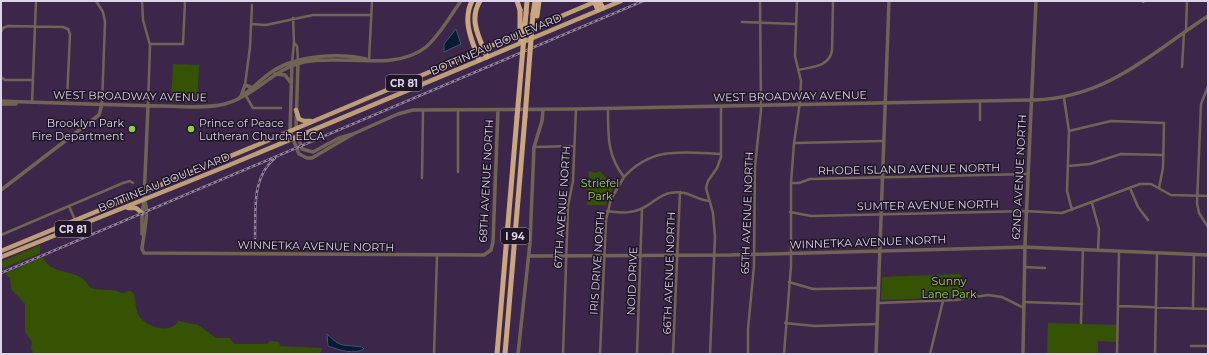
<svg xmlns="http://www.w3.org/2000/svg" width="1209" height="355" font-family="Montserrat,sans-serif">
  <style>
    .green { fill: #355303 }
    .water { fill: #041d35; stroke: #46546b }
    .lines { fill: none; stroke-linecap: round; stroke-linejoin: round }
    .minor { stroke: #726454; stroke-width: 2.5 }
    .tertiary { stroke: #726454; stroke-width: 3.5 }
    .trunk { stroke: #be9e79; stroke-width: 4.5 }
    .motorway { stroke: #caa77f; stroke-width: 5 }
    .rail-casing { stroke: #91819e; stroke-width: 2.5 }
    .rail { stroke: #1e1525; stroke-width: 1; stroke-dasharray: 3; stroke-linecap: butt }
    .motorway-bridge { stroke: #caa77f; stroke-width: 5 }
    .poi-dot { fill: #92cd3f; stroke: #1e1525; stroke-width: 1.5 }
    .labels { text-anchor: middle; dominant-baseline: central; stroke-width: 3; stroke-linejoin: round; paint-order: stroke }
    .shield { fill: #1e1525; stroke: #a59aaf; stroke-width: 1 }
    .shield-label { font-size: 10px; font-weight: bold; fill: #dfd3ea }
    .street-label { font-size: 11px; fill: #dfd3ea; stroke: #1e1525 }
    .poi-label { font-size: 11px; fill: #dfd3ea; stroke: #1e1525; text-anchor: end }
    .park-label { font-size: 11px; fill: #9dd556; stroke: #1e1525 }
  </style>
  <rect width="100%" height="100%" fill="#3c274b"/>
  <!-- green -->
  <path class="green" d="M173,64L199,65L197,102H171Z
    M589,171L596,173L600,171L613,187L606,205H587Z
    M40,245V253L1,269V262Z
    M43,257C49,273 68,270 80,277C87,280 87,287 94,289C103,291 113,288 122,293C127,293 129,288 134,294C135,301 136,310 139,316C146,327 171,335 178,321L198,325L216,338H230L234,344H267L270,341L279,342L280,346L322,348L320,354H34L31,349L32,342L25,332V304L11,289L10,277H8L6,273Z
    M961,274L963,297L881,300L882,277Z
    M1048,323L1117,325L1116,342L1098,341V354H1047Z"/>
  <!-- water -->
  <path class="water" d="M456,29L461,44L444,52V44Z
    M327,334C341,348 341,344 362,347L364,349C354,355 339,350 328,346Z"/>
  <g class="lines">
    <!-- minor -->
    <path class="minor" d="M96,1L103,12L105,22L102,104
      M142,1L143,20L150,45L148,106
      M1143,2L1144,1
      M742,22L796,24
      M251,24L266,25L313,15H371
      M1186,30L1187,1
      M1,32L3,28L8,26L63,27L68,29L70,34L67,100
      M294,43L297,46L298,60
      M150,44H183L185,1
      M369,60L372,1
      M292,62L294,43L293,18
      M1182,67L1184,33
      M798,70C811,67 830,67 832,50L833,1
      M1,77L5,80H33
      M245,85L250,47L252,5
      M1208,86L1201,104L1197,203L1199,213L1208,227
      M246,96L253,108H281
      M1064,98L1069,131L1067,191L1072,210
      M980,102V120
      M32,103L36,1
      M1069,131L1111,121L1164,123L1163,168L1159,188
      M794,143L883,141
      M534,147L574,146
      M1068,166L1090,164L1121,154L1163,155
      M458,172V111
      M624,177C652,146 683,152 721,154
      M422,178L423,110
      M791,183H799L810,179L1028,174
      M1130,188L1138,207L1148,220
      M1092,203L1099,229L1098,250
      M69,206L75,220
      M607,211C624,214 638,213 651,203C657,199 663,194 670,193C688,189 694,200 709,201
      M790,212L811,216L1024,211L1062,213L1140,184H1151L1171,195L1208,196
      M1,235L123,183L130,181L133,183
      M1024,267L1045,268
      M789,282L813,289L878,288
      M1024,302L1082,304
      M878,303L956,300L988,295L1002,297L1024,308
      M1119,306L1208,309
      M1193,309L1194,254
      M785,323L815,326L877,324
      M1081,323L1083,249
      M1191,346H1208
      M434,354L437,256
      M563,354L568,206L573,181L576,109
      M600,354L606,220L611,199L624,177C607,156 608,134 608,109
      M637,354L642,209
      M673,354L680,192
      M710,354L715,237L713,213L706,188L708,181L717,168L721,157V107
      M748,354V329L754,266L755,166L761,110L760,1
      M784,354L791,266V183L794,143L800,102L801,81L795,56L797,1
      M930,354L943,301
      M1117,354L1119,251
      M1155,354L1157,253"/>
    <!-- tertiary -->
    <path class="tertiary" d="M292,62L290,131L299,154L307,158H312L353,134L398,114L413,110L576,109L1035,100C1108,97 1150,54 1208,16
      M298,62L296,129L302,149L313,152L339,138L353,134
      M275,74L285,75L291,83
      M241,96L245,85L253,88
      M239,98C251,90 261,79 273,71C297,55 339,53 366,59
      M1,101C54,103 108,105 162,106C182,106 205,109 225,104C256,96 272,69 304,62C341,54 395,72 426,47C440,35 450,16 461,1
      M1,104H16
      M1,190L99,115L102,104
      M144,200C150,210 143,237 142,249L144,253L484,255L491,250L493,242L498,110
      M142,234V213L144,200L148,106
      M529,256L731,255L1023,247L1208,255
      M518,354L530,243L534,147L542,121L543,110
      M876,354L889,1
      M1023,354L1025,244L1036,1"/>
    <!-- trunk -->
    <path class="trunk" d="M296,110L299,119L304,121H311
      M128,208H136L142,213
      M1,251L262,143L597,1
      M1,257L227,166L621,1"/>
    <!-- motorway -->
    <path class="motorway" d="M472,1C462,21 472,41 479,60
      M480,1C468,20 480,39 487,57
      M517,1L520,10
      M594,1L598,10
      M599,1L603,8
      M526,13L527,1
      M533,14L535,1
      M537,16L539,1
      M497,354L517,117
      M505,354L525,117"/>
    <defs>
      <path id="rail" d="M255,238C256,210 251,178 275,158
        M1,273L643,1"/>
    </defs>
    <!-- rail casing -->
    <use href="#rail" class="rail-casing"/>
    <!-- rail -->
    <use href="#rail" class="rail"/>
    <!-- motorway-bridge -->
    <path class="motorway-bridge" d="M520,10V40
      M517,117L526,13
      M525,117L533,14"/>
  </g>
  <!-- markers -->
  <g class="poi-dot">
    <circle cx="132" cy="129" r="4"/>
    <circle cx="191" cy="129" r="4"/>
  </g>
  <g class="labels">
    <!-- shield labels -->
    <g class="shield">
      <rect x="386" y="75" width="36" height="16" rx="3"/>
      <rect x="55" y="221" width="36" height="16" rx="3"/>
      <rect x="501" y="228" width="28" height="16" rx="3"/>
    </g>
    <g class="shield-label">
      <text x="404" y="83">CR 81</text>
      <text x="73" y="229">CR 81</text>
      <text x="515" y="236">I 94</text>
    </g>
    <!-- street labels -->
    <g class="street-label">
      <text transform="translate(496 44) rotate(-23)">BOTTINEAU BOULEVARD</text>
      <text transform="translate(130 96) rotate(1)">WEST BROADWAY AVENUE</text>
      <text transform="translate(790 96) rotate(-1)">WEST BROADWAY AVENUE</text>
      <text transform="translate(909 169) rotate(-1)">RHODE ISLAND AVENUE NORTH</text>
      <text transform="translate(1019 177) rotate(-87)">62ND AVENUE NORTH</text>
      <text transform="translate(486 181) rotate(-87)">68TH AVENUE NORTH</text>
      <text transform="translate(164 182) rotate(-22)">BOTTINEAU BOULEVARD</text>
      <text transform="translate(928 205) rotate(-1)">SUMTER AVENUE NORTH</text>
      <text transform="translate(562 207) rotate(-86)">67TH AVENUE NORTH</text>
      <text transform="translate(747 213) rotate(-88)">65TH AVENUE NORTH</text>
      <text transform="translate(868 242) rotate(-2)">WINNETKA AVENUE NORTH</text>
      <text transform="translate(316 246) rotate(1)">WINNETKA AVENUE NORTH</text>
      <text transform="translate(597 263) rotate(-86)">IRIS DRIVE NORTH</text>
      <text transform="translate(669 273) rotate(-88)">66TH AVENUE NORTH</text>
      <text transform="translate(632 281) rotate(-88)">NOID DRIVE</text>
    </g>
    <!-- poi labels -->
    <g class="poi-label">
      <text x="124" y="123">Brooklyn Park<tspan x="124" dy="13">Fire Department</tspan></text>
      <text x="199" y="123" text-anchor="start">Prince of Peace<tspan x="199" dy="13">Lutheran Church ELCA</tspan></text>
    </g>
    <!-- park labels -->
    <g class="park-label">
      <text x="600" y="183">Striefel<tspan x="600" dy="13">Park</tspan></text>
      <text x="949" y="281">Sunny<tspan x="949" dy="13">Lane Park</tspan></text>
    </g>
  </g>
  <!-- border -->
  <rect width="1209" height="355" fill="none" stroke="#dfd3ea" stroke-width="4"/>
</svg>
